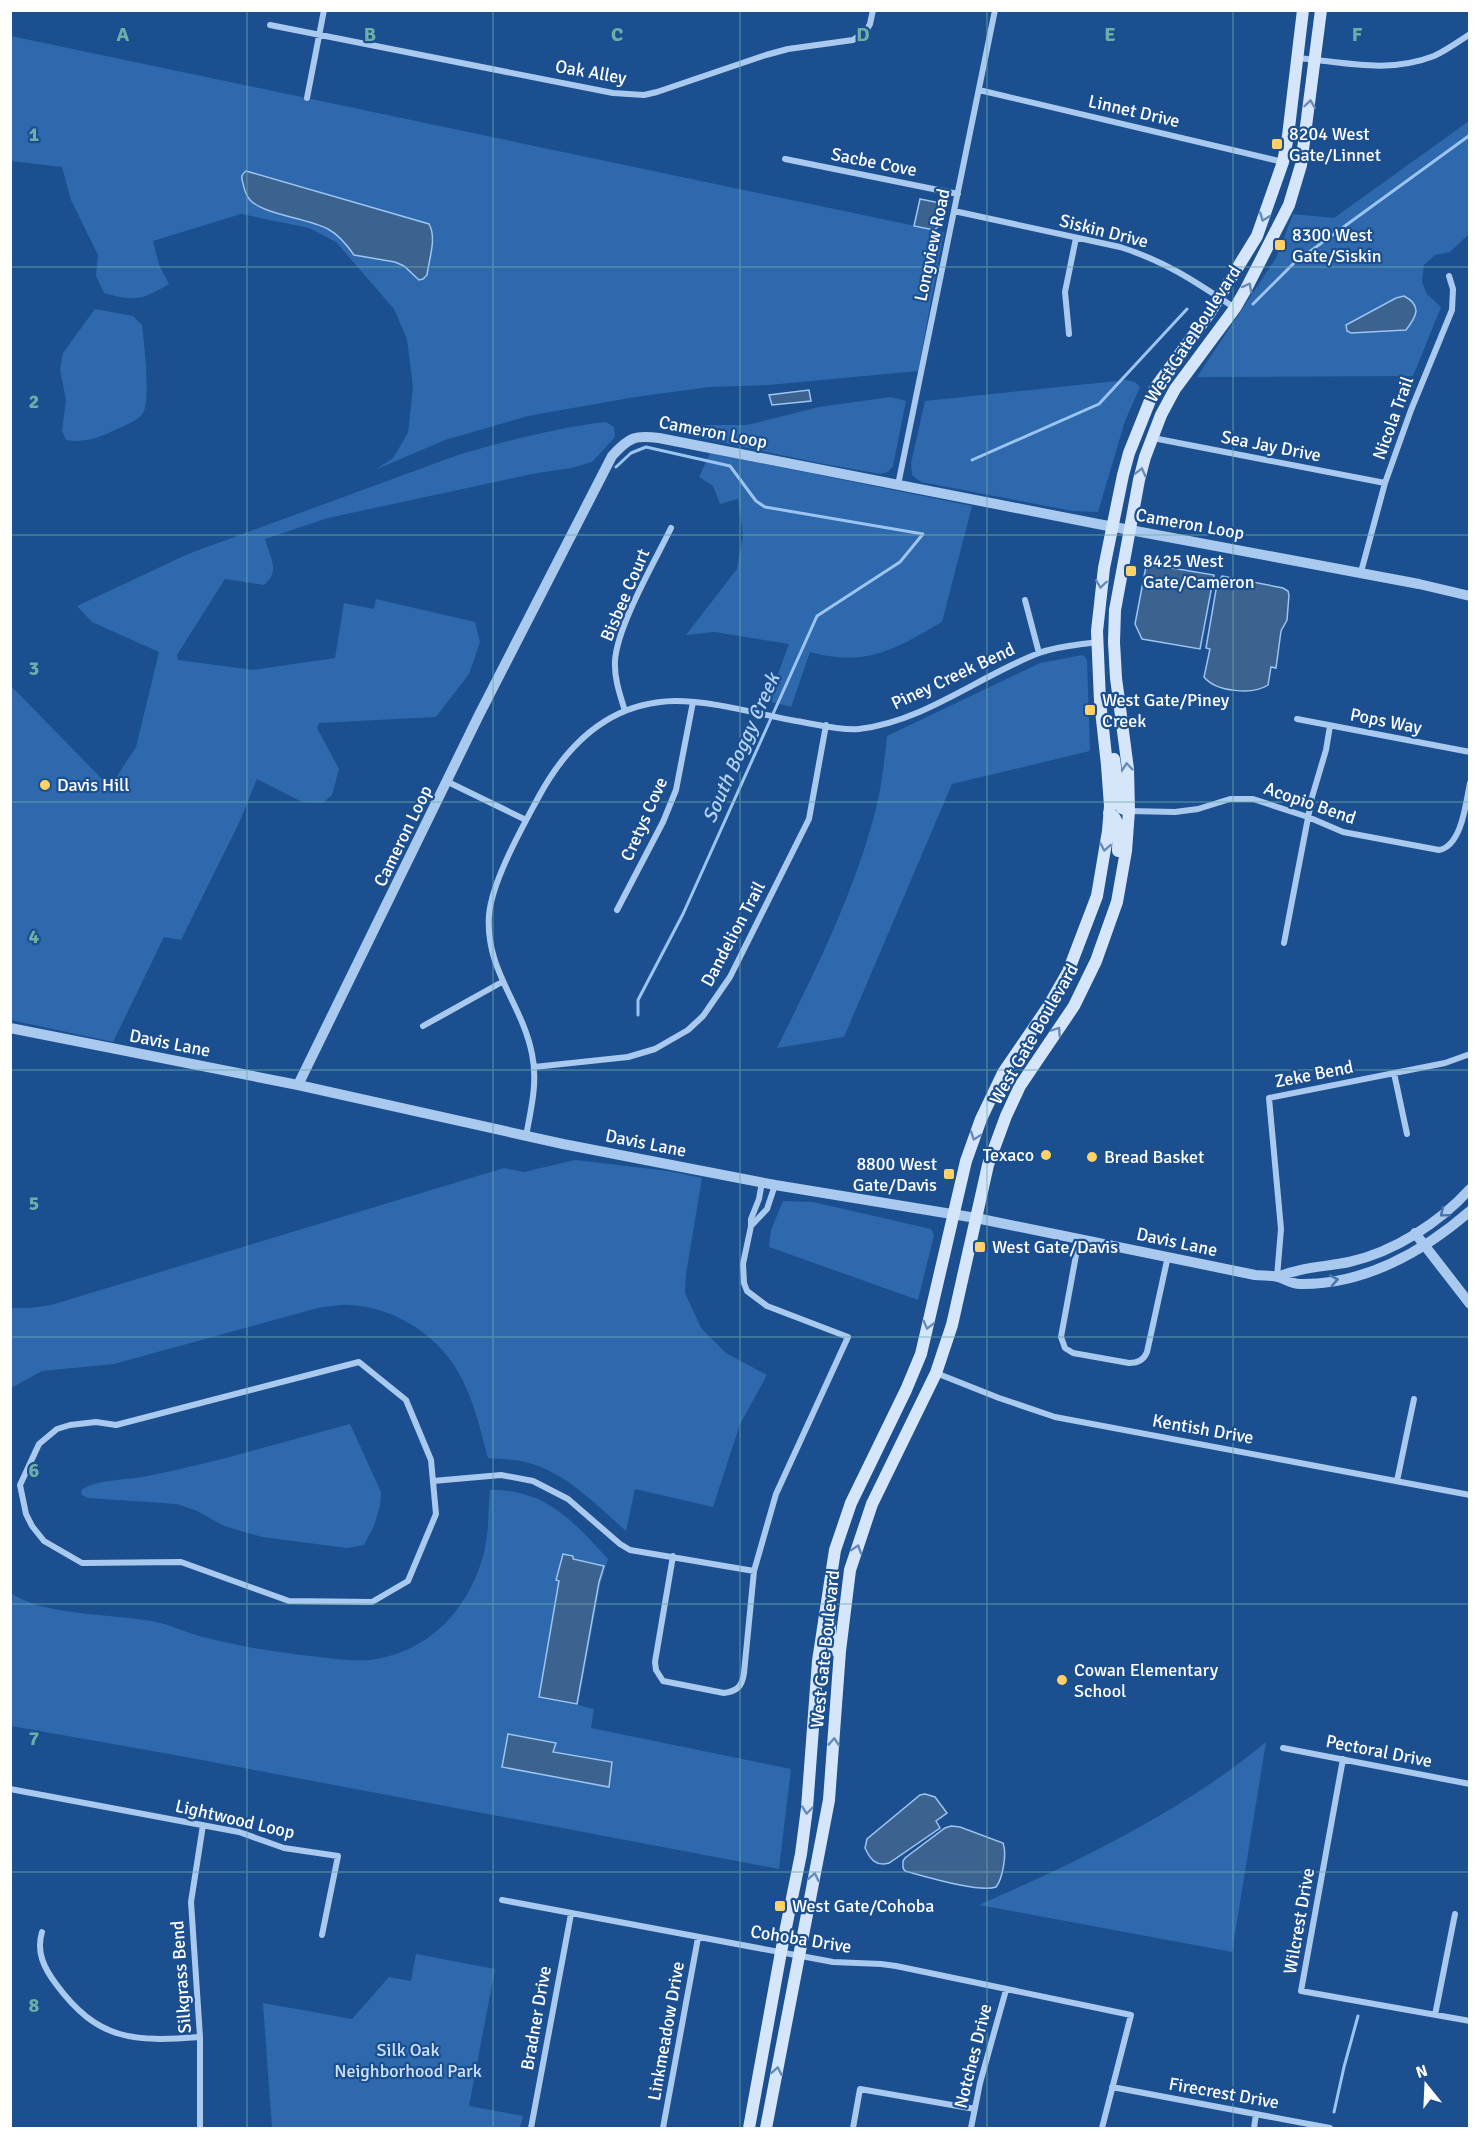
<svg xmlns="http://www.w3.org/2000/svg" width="1480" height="2139" font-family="Signika,sans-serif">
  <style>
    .green { fill: #2e69ad }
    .water { fill: #3c6290; stroke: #9cc4f0; stroke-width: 1.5 }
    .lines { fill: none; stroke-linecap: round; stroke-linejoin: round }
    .stream { stroke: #9cc4f0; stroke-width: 3 }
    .minor { stroke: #a9c9ee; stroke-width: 6 }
    .tertiary { stroke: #a9c9ee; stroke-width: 10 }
    .secondary { stroke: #d6e6fa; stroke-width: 12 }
    .oneway { stroke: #668bba }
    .oneway2 { stroke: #4674ac }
    .grid { fill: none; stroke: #6fada8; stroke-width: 1.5; stroke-opacity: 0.55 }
    .poi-dot { fill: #ffd166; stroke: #1b4f8f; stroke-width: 2 }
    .labels { text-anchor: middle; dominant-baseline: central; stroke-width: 4.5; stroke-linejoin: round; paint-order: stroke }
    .street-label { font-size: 18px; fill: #fff; stroke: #1b4f8f }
    .poi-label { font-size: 18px; fill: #fff; stroke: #1b4f8f; text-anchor: start }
    .park-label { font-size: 18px; fill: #cfe3fa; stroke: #1b4f8f }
    .water-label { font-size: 20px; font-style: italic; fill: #b5d3f5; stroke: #1b4f8f }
    .grid-label { font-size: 20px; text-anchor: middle; font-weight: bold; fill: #6fada8; stroke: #1b4f8f; stroke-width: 4.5; stroke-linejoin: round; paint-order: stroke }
  </style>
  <rect width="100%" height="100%" fill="#1b4f8f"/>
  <!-- green -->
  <path class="green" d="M11,36L944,232L918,371L769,385L710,387L635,397L528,416L445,440L375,470L393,458L408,433L413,387L407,339L394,309L336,242L309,228L241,214L153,241L159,265L169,284C142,300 135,302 104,293L96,276L98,255L71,200L62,167L11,161Z
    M1469,121V234L1450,252L1435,255L1424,265L1422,282L1427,294L1441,307L1413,376L1197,377L1276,258L1293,214L1334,218Z
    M95,309L133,316L142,325C144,341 151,400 143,413C137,422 120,427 111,432C95,439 83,443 66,440L62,431L66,400L60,369L63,353Z
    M1126,380L1135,382L1140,387L1125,421L1098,512L1073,511L921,482L912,475L911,463L925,401Z
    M891,397L906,401L893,466L889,471L881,474L819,463L659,429L661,426L671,425H747L819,407Z
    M606,422L614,427L615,437L592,462L571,468L532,474L328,518L265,539C270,558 281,570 264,585L225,579L177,655L178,660L253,670L335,658L344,603L374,609L376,599L475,622L480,642L469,674L436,717L319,723L317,728L339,769L332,795L323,803L302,802L257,779L239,823L181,940L164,937L113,1042L11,1020V686L110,787L136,747L159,652L92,622L77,606L188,554L458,455C506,441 555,428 606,422Z
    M710,453L972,506L942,622C894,650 866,667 810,652L791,707L768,701L789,644L714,632L686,635L737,569L743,535L738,499L720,504L713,486L699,477Z
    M1083,655L1087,660L1090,751L952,784L844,1037L777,1048C812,977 849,904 871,827C880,798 884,767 887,736L1040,663Z
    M575,1160L668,1171L702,1178L686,1274L685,1293L701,1328L726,1353L767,1375L740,1424L713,1507L635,1489L626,1531C595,1504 563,1469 521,1461C510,1459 499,1459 488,1458C480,1428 473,1397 457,1370C436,1334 393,1307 350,1305C340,1304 329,1307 318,1308L114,1364L42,1371L11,1388V1308H30L51,1305L504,1168L524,1172Z
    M783,1201L813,1202L931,1229L934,1235L918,1300L769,1247L771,1230Z
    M350,1424L381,1492L380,1506L374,1526L364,1545L347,1548L262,1537L224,1526L197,1511L177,1504L88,1498L82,1495L81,1491C90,1480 127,1480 142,1477C212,1464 281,1442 350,1424Z
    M490,1490C546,1489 573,1521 608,1559L600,1585L578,1705L594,1709L591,1728L791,1769L779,1869L175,1755L11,1726L10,1592C40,1616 118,1614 156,1622C171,1625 185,1632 199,1636C233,1645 267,1651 301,1655C322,1657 349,1662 369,1660C431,1653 472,1606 485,1548C489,1530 488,1509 490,1490Z
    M1266,1742L1232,1952L979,1905C1079,1861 1180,1813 1266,1742Z
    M416,1954L495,1969L469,2106L523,2116L520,2128H272L263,2003L352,2019L389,1977L411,1981Z"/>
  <!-- water -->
  <path class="water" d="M246,171L429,224C437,238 429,259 427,275L423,279L419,280L404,266L395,262L354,255C347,245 339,235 328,229C308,218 264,215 250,200C246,195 244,189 243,183C241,177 241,175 246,171Z
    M920,199L935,202L941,207L938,227L934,230L914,226Z
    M1404,296C1423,306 1416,317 1406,330L1351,333L1347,331L1346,325L1396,298Z
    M809,390L811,401L772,405L769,395Z
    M1147,561H1151L1154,565L1214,575L1200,649L1142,639L1135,624Z
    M1222,576L1283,588L1288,591L1289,595L1287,620L1281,631L1276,668L1271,667L1268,685C1253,695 1216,692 1204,677L1210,649L1206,648L1217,584Z
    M563,1554L573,1556V1559L604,1566L599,1582L577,1704L539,1697L559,1581L556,1580Z
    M508,1734L556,1743L553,1752L612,1762L609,1787L502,1767Z
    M925,1794L935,1797L947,1813L936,1821L940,1828L889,1863C876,1867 870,1859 865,1848L867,1839L920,1795Z
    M951,1826L960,1827L1003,1843C1007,1853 1003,1878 996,1887C979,1893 924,1876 905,1871L903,1868V1861L905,1858L945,1828Z"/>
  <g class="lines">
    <!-- stream -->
    <path class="stream" d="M1253,304L1294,263L1470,135
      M972,460L1099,404L1187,309
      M616,467L631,453L646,447L730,466L756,501L765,507L923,534L900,562L817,616L683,914L638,1000V1015
      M1334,2112L1344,2067L1358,2016"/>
    <!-- minor -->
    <path class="minor" d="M270,25L613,93L644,95L657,92L766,55L788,49L853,40L866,31L870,24L873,10
      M1297,58C1344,62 1388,74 1434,56C1447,50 1458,42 1470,34
      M979,90L1283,162
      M307,98L324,10
      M785,159L958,194
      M954,211L1120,247C1165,261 1196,282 1235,308
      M1069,334L1065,292L1076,238
      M1153,438L1385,483
      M898,485L995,10
      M1361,572L1385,483L1411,410L1452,310L1453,289L1449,276
      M1025,600L1039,653
      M625,711C620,695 614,678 615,661C617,626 655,561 671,528
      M1297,719L1470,752
      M448,782L526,820
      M1129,811L1175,812L1198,809L1230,799H1253L1308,817L1343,832L1439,850C1462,846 1466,802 1470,783
      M617,910L663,822L676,790L693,702
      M1284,943L1312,797L1326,750L1330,726
      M423,1026L502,982
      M534,1067L628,1057L655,1049L688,1030L703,1016L730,977L809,819L826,725
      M1394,1073L1407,1134
      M526,1136C531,1109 538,1082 532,1054C522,1003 485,970 489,915C492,881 522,828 538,798C567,744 610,702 675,701C713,701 758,714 796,721C816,724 840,731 859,729C925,721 979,676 1039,653C1058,646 1078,645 1097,642
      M751,1226L767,1209L775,1185
      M1079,1239L1061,1337L1065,1348L1073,1353L1129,1363C1138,1363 1144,1360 1147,1352L1168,1256
      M1277,1277L1281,1229L1269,1098L1445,1063L1470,1054
      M359,1362L406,1400L431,1460L436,1514L408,1581L372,1602L289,1601L181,1562L82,1563L44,1541L32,1526L26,1514L20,1485L39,1444L57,1429L70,1425L96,1422L116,1425Z
      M936,1373L999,1398L1055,1417L1470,1495
      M433,1481L501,1475L533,1481L568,1499L620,1544L630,1550L754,1571L744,1673C742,1687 737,1691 724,1693L663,1681L656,1670L655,1662L673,1556
      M1397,1481L1414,1399
      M754,1571L776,1494L848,1337L767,1306L747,1291L744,1283L743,1264L751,1226V1219L759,1199L762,1182
      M1283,1748L1470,1784
      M1343,1759L1301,1991L1470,2021
      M10,1789L239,1832L284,1848L338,1856L322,1935
      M502,1900L833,1962L881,1964L896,1966L1131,2015L1102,2128
      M42,1932C36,1952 44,1968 56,1984C98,2041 134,2042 200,2037
      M1435,2015L1455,1914
      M1112,2087L1330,2128
      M200,2128V2037L191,1902L203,1825
      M531,2128L571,1914
      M663,2128L698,1938
      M853,2128L860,2089L975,2109
      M971,2128L980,2083L1006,1990
      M1254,2128L1256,2114"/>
    <!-- tertiary -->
    <path class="tertiary" d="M10,1028L298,1085L563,1144L775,1185L976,1218L1255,1275C1262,1276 1271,1275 1278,1277C1285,1279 1292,1284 1300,1284C1364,1285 1423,1252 1470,1211
      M298,1085L479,715L612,456C629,437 635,435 659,438L1098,524L1419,584L1470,596
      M1415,1233L1470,1304
      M1277,1277C1301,1267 1325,1267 1349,1262C1394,1252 1439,1223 1470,1189"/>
    <!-- secondary -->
    <path class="secondary" d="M1114,759L1120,804L1122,808L1129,811
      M1109,813C1122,820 1118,838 1118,851
      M830,1619V1641L835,1650L840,1651
      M749,2128L781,1952L801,1854L807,1808L818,1661L835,1550L851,1503L906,1390L921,1354L966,1161L981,1119L1003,1073L1048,1007L1068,972L1097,896L1108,831L1110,806L1107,765L1100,701L1097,631L1104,568L1123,475L1129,453L1155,388L1209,314L1257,236L1283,162L1288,136L1303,10
      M766,2128L829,1800L840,1651L850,1570L872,1504L936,1373L952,1325L988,1165L1006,1116L1020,1086L1074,1006L1096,961L1117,902L1126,851L1129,811L1128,769L1116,678L1114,642L1115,610L1139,480L1145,457L1161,415L1175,389L1235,308L1246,289L1289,205L1301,165L1321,10"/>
  </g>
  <!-- one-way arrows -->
  <defs><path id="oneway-chevron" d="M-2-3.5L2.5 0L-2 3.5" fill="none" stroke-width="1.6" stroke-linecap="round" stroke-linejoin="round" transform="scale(1.5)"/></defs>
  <g class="oneway">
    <use href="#oneway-chevron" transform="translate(1310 104) rotate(-82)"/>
    <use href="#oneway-chevron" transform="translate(1264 217) rotate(110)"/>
    <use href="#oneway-chevron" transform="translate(1248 287) rotate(-61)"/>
    <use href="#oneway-chevron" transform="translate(1141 472) rotate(-76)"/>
    <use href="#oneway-chevron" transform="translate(1101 584) rotate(98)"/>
    <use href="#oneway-chevron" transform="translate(1127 767) rotate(-95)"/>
    <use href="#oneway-chevron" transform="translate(1105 847) rotate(100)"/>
    <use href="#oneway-chevron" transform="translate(1057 1031) rotate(-56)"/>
    <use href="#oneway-chevron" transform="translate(975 1136) rotate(110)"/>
    <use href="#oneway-chevron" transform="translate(928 1325) rotate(104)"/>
    <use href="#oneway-chevron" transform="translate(857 1549) rotate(-72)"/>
    <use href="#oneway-chevron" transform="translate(834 1742) rotate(-86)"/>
    <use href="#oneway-chevron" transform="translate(807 1810) rotate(96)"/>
    <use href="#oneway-chevron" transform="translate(814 1877) rotate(-79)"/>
    <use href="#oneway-chevron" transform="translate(777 2071) rotate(-80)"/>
  </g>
  <g class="oneway2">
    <use href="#oneway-chevron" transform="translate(1444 1213) rotate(141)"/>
    <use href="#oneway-chevron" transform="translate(1334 1280) rotate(-10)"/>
  </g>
  <!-- grid -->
  <path class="grid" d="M247,10V2128M493,10V2128M740,10V2128M987,10V2128M1233,10V2128M10,267H1470M10,535H1470M10,802H1470M10,1070H1470M10,1337H1470M10,1604H1470M10,1872H1470"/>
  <!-- markers -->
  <g class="poi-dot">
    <rect x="1271" y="138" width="12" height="12" rx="3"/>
    <rect x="1274" y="239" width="12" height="12" rx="3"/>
    <rect x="1125" y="565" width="12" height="12" rx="3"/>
    <rect x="1084" y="704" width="12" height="12" rx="3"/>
    <circle cx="45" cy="785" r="6"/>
    <circle cx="1046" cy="1155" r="6"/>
    <circle cx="1092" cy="1157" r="6"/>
    <rect x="943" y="1168" width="12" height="12" rx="3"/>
    <rect x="974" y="1241" width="12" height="12" rx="3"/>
    <circle cx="1062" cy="1680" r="6"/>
    <rect x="774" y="1900" width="12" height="12" rx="3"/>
  </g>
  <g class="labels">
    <!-- street labels -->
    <g class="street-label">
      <text transform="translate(591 72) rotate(10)">Oak Alley</text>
      <text transform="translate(1134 111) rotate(13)">Linnet Drive</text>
      <text transform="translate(874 162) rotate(11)">Sacbe Cove</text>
      <text transform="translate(1104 231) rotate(14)">Siskin Drive</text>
      <text transform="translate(932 245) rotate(-78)">Longview Road</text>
      <text transform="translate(1193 334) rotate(-57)">West Gate Boulevard</text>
      <text transform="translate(1393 418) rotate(-70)">Nicola Trail</text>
      <text transform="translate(713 432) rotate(11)">Cameron Loop</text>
      <text transform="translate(1271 446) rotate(11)">Sea Jay Drive</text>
      <text transform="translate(1190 524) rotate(10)">Cameron Loop</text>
      <text transform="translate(625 595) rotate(-67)">Bisbee Court</text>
      <text transform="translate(953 676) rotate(-25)">Piney Creek Bend</text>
      <text transform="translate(1386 721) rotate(11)">Pops Way</text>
      <text transform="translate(1310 803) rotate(19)">Acopio Bend</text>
      <text transform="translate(644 819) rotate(-66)">Cretys Cove</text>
      <text transform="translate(403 836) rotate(-64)">Cameron Loop</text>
      <text transform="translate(733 934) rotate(-62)">Dandelion Trail</text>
      <text transform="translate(1034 1034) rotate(-60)">West Gate Boulevard</text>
      <text transform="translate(170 1043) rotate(11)">Davis Lane</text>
      <text transform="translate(1314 1074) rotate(-11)">Zeke Bend</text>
      <text transform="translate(646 1143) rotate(11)">Davis Lane</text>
      <text transform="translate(1177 1242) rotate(12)">Davis Lane</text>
      <text transform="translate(1203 1429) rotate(10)">Kentish Drive</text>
      <text transform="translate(825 1649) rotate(-84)">West Gate Boulevard</text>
      <text transform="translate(1379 1751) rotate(11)">Pectoral Drive</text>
      <text transform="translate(235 1819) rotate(13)">Lightwood Loop</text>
      <text transform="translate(1299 1921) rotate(-80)">Wilcrest Drive</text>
      <text transform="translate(801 1939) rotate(9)">Cohoba Drive</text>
      <text transform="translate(181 1977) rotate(-94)">Silkgrass Bend</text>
      <text transform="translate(536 2018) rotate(-80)">Bradner Drive</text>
      <text transform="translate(666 2031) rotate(-80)">Linkmeadow Drive</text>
      <text transform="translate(973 2056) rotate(-76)">Notches Drive</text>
      <text transform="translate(1224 2093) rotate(10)">Firecrest Drive</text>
    </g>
    <!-- poi labels -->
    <g class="poi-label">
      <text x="1289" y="134">8204 West<tspan x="1289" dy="21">Gate/Linnet</tspan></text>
      <text x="1292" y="235">8300 West<tspan x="1292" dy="21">Gate/Siskin</tspan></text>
      <text x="1143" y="561">8425 West<tspan x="1143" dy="21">Gate/Cameron</tspan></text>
      <text x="1102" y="700">West Gate/Piney<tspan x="1102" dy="21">Creek</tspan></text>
      <text x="57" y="785">Davis Hill</text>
      <text x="1034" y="1155" text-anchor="end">Texaco</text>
      <text x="1104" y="1157">Bread Basket</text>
      <text x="937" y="1164" text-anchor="end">8800 West<tspan x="937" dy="21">Gate/Davis</tspan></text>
      <text x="992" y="1247">West Gate/Davis</text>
      <text x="1074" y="1670">Cowan Elementary<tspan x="1074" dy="21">School</tspan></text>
      <text x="792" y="1906">West Gate/Cohoba</text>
    </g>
    <!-- park labels -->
    <g class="park-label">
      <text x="408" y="2050">Silk Oak<tspan x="408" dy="21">Neighborhood Park</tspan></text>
    </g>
    <!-- water labels -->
    <g class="water-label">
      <text transform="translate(741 748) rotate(-66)">South Boggy Creek</text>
    </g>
  </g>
  <g class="grid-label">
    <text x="123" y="41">A</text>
    <text x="370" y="41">B</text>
    <text x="617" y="41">C</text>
    <text x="863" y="41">D</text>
    <text x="1110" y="41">E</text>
    <text x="1357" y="41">F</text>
    <text x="34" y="141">1</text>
    <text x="34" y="408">2</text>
    <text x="34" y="675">3</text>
    <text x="34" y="943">4</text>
    <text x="34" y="1210">5</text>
    <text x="34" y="1477">6</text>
    <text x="34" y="1745">7</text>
    <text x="34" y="2012">8</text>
  </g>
  <!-- border -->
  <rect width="1480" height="2139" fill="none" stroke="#ffffff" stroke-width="24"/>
  <!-- north arrow -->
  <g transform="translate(1426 2085) rotate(342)" stroke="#1b4f8f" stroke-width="4.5" paint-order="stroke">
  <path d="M0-4.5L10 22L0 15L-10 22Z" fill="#ffffff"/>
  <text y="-9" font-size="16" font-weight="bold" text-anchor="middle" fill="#ffffff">N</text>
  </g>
</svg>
